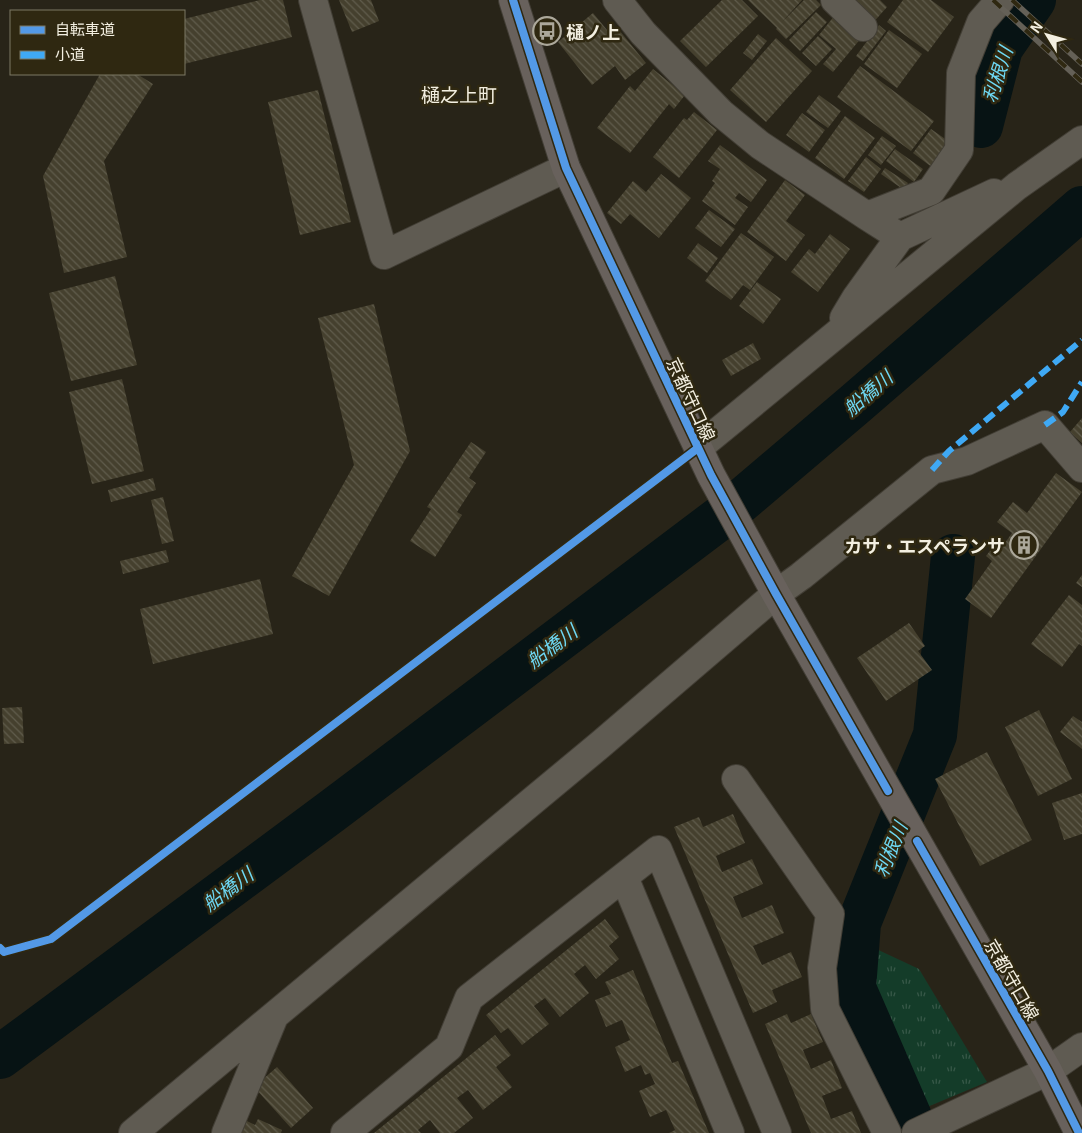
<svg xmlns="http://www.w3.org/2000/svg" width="1082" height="1133" font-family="Georgia,'Noto Sans JP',serif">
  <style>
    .park { fill: url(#park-tufts) }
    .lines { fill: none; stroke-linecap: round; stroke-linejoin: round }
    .river { stroke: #071314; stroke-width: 44 }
    .building { fill: url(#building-back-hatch) }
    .minor-casing { stroke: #423e35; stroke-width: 30 }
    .major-casing { stroke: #423e35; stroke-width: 30 }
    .minor { stroke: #5f5b52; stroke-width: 28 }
    .major { stroke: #68615c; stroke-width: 28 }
    .rail-casing { stroke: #646057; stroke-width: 5.5 }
    .rail { stroke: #2f2811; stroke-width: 4; stroke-dasharray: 11; stroke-linecap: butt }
    .quiet { stroke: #3fa9f5; stroke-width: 6; stroke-dasharray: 12 6; stroke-linecap: butt }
    .cycleway-casing { stroke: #2f2811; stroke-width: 11 }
    .cycleway { stroke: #5399e6; stroke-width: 8 }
    .labels { text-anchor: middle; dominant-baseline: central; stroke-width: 5; stroke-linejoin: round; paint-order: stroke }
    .poi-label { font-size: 18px; font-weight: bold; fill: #f3efe1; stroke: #2f2811; text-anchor: start }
    .street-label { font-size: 18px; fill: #f3efe1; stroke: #2f2811 }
    .water-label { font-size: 19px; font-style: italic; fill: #6ed9f5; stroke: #2f2811 }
    .neighbourhood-label { font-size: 19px; fill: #f3efe1; stroke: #2f2811 }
  </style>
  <defs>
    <pattern id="park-tufts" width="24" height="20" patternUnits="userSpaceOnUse" patternTransform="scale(1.25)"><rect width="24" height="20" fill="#143c29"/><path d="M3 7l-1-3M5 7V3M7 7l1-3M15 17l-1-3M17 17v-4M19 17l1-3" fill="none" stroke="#375848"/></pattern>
    <pattern id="building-back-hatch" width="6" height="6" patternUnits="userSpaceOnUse" patternTransform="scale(1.25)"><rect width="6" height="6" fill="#45402e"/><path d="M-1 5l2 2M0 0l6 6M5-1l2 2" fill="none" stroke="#605c4c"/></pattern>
  </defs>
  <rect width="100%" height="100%" fill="#282418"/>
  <!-- park -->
  <path class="park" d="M872,947L919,969L987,1082L920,1110L867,993Z"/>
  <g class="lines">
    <!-- river -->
    <path class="river" d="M981,126L1001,48L1034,0
      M0,1057L332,811L728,512L854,405L1082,208
      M917,1133L854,988L859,923L935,735L953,556"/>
  </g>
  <!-- building -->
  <path class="building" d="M260,0H283L292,37L184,64V19Z
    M339,0H371L379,21L352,32Z
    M722,0H742L758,16L706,67L680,41Z
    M748,0H802L782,22L804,0H816L821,5L786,39L776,29L777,28Z
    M848,0H880L887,7L871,25Z
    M903,0H931L954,17L928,52L887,22Z
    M816,12L827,22L800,51L789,40Z
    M593,13L612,36L619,30L646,63L625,80L615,66L592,85L558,42Z
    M835,15L862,37L833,72L823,64L836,49L819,35Z
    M879,25L886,31L863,61L856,56Z
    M889,30L922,54L897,88L864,64Z
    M758,34L767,41L752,60L743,53Z
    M818,36L832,49L816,66L802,53Z
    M776,38L812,71L766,122L730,90Z
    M860,66L934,121L911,151L837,97Z
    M653,69L685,95L674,109L669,104L630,153L597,128L630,86L635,91Z
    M100,74H137L153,84L104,161L127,257L64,273L43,176Z
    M318,90L351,222L300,235L268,102Z
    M819,95L841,111L828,128L806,112Z
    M694,112L717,130L679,178L653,157L684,118L687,120Z
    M802,113L825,130L809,152L786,135Z
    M845,116L875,138L844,179L815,158Z
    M931,129L951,143L933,168L913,153Z
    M882,136L896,146L881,165L868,155Z
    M720,145L767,180L751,202L739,193L735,198L748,207L735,225L702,201L715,183L712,181L720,169L708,161Z
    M895,149L923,169L914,182L886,161Z
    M866,157L881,169L864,192L848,181Z
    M885,168L908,183L904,190L881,174Z
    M661,174L691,198L659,238L630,214L621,224L607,213L633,181L646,192Z
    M785,180L805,195L786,221L805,235L786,261L747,232Z
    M709,210L735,229L721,247L695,228Z
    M741,233L774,257L750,290L743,285L731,300L705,281Z
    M830,234L850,249L818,292L791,272L809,249L815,254Z
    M698,243L718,258L707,273L687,258Z
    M115,276L137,365L71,381L49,293Z
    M757,282L781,299L763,324L739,306Z
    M374,304L410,451L329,596L292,576L354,465L318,318Z
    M753,343L761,359L731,376L722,360Z
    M122,379L144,471L92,484L69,392Z
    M1082,418V443L1070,432Z
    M471,442L486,452L469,478L476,483L457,512L462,515L435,557L410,541L431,509L427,507Z
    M1056,473L1082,492L991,618L965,599L992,561L986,556L996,543L1002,547L1012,533L997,522L1013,502L1027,513Z
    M153,478L156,490L111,502L108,490Z
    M163,497L174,541L162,544L151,500Z
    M166,550L169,562L123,574L120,561Z
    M1082,575V587L1076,583Z
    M260,579L273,634L153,664L140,609Z
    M1069,595L1082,605V646L1079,644L1062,667L1031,644Z
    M909,623L925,646L918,651L932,670L886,701L857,658Z
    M22,707L24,743L4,744L2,708Z
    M1039,710L1072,779L1038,796L1005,727Z
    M1073,716L1082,722V749L1060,732Z
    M987,752L1032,840L980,866L935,779Z
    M1082,793V834L1064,840L1052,803Z
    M733,814L745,843L716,856L722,872L752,859L763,884L733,897L742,918L772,905L784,933L753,946L762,965L791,952L802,977L772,990L777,1002L753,1013L674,827L699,817L703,827Z
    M605,919L619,937L609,946L619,959L596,979L585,965L574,974L589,993L560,1017L545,998L534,1006L549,1024L522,1045L508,1028L501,1033L486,1015Z
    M633,970L672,1063L678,1061L709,1133H669L675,1130L666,1110L650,1117L639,1091L655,1084L650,1073L645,1075L641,1065L625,1072L615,1047L630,1040L622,1020L606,1027L595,1000L611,994L605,982Z
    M787,1014L791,1023L811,1014L823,1042L803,1050L811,1069L831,1060L842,1088L822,1096L831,1119L852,1111L861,1133H811L765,1024Z
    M495,1035L511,1055L496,1067L512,1087L483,1110L468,1090L457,1098L473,1118L454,1133H440L430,1120L418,1130L421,1133H374Z
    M277,1067L313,1108L291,1128L254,1087Z
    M258,1119L282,1130L281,1133H239L245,1120L255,1125Z"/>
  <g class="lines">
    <defs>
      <path id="minor" d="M313,0L384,255L566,168
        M617,0L643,33L721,113L760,145L867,216L900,237
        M835,0L863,27
        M867,216L931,191L959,150L961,73L981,22L1000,0
        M844,318L856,298L900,237L994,193
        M698,448L1017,186L1082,140
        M736,779L830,914L822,968L825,1009L887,1133
        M624,877L730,1133
        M133,1133L601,744L776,594L801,576L932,470L967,461L1045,425L1082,468
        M226,1133L273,1019
        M345,1133L449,1047L469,998L658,850L777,1133
        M916,1133L1048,1071L1082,1047"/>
      <path id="major" d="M513,0L566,168L711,475L776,594L1048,1071L1079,1133"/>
    </defs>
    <!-- minor casing -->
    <use href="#minor" class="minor-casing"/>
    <!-- major casing -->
    <use href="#major" class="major-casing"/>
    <!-- minor -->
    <use href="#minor" class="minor"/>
    <!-- major -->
    <use href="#major" class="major"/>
    <defs>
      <path id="rail" d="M993,0L1082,82
        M1012,0L1082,64"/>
    </defs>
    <!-- rail casing -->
    <use href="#rail" class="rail-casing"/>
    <!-- rail -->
    <use href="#rail" class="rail"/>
    <!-- quiet -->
    <path class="quiet" d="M1045,425L1063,412L1082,382
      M932,470L949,451L1082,340"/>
    <defs>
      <path id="cycleway" d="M513,0L566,168L711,475L776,594L888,791
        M917,841L1048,1071L1079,1133
        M0,948L4,952L51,939L698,448"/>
    </defs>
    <!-- cycleway casing -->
    <use href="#cycleway" class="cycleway-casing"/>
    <!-- cycleway -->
    <use href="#cycleway" class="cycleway"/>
  </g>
  <!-- icons -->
  <defs>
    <symbol id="bus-ring" viewBox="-11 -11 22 22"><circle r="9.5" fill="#2f2811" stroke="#aca89b" stroke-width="1.5"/><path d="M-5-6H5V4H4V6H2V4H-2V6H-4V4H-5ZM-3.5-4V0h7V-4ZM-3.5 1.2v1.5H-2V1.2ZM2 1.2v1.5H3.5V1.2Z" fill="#aca89b"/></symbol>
    <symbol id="building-ring" viewBox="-11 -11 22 22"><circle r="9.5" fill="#2f2811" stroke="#aca89b" stroke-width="1.5"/><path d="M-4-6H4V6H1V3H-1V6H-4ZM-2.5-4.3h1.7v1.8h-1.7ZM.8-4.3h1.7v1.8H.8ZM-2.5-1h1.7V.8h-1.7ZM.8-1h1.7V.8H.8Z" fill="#aca89b"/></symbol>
  </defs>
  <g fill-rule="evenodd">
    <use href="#bus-ring" x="531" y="15" width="32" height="32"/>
    <use href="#building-ring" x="1008" y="529" width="32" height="32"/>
  </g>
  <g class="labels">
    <!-- poi labels -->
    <g class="poi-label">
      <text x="566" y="31">樋ノ上</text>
      <text x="1005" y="545" text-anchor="end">カサ・エスペランサ</text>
    </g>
    <!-- street labels -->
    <g class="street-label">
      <text transform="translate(692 399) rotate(65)">京都守口線</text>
      <text transform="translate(1013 979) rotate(60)">京都守口線</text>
    </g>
    <!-- water labels -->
    <g class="water-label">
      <text transform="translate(996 74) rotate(-72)">利根川</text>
      <text transform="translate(867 392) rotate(-41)">船橋川</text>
      <text transform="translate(551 645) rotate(-37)">船橋川</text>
      <text transform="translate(889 849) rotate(-68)">利根川</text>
      <text transform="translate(227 888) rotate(-37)">船橋川</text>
    </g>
    <!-- neighbourhood labels -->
    <g class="neighbourhood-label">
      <text x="459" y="93">樋之上町</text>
    </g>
  </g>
  <!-- legend -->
  <rect x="10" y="10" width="175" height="65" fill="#2f2811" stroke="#7d7864"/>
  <rect x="20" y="26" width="25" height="8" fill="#5399e6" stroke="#7d7864"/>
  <text x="55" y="35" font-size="15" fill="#f3efe1">自転車道</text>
  <rect x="20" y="51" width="25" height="8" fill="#3fa9f5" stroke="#7d7864"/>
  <text x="55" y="60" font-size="15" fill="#f3efe1">小道</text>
  <!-- north arrow -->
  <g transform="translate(1047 35) rotate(307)" stroke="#2f2811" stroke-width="4" paint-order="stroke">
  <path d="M0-4L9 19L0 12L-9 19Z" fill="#f3efe1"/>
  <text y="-8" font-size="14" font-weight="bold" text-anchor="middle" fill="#f3efe1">N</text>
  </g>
</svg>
